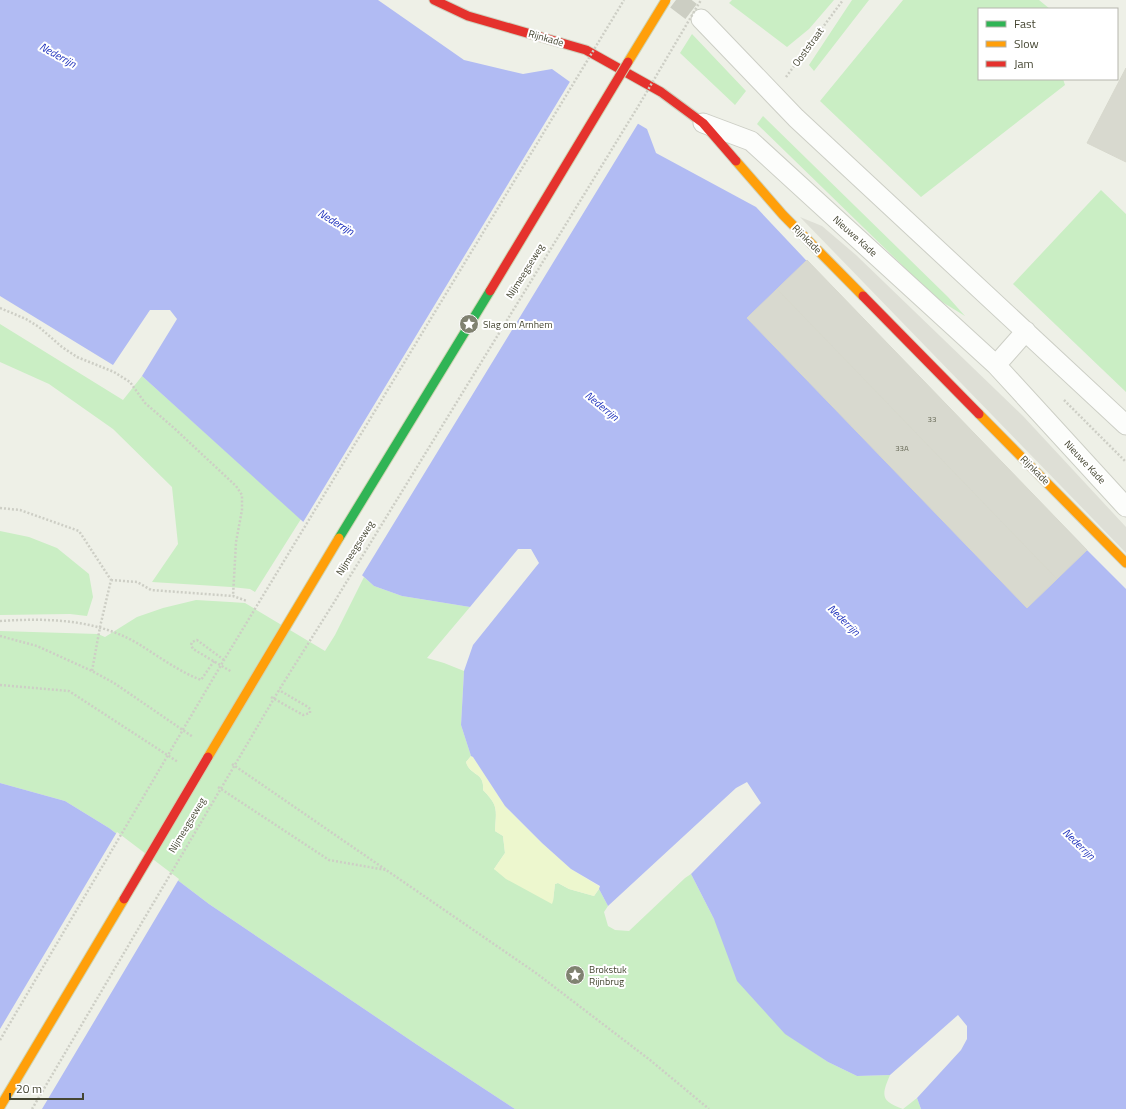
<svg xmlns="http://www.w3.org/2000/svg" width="1126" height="1109" font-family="'Titillium Web',sans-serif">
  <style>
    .green { fill: #caeec4 }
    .sand { fill: #edf7ce }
    .parking { fill: #dedfd6 }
    .water { fill: #b1bbf3 }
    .pier { fill: #eef0e7 }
    .building { fill: #d8d9cf; stroke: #d7d8cd }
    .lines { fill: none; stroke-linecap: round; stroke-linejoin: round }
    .street-tunnel { stroke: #cccec3; stroke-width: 19; stroke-dasharray: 19 10; stroke-linecap: butt }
    .street-casing { stroke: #cccec5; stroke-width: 21 }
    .slow-casing { stroke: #ced1bf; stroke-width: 11 }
    .jam-casing { stroke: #ced1bf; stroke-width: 11 }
    .path { stroke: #cdcec5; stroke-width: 2.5; stroke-dasharray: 2 2; stroke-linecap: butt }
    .street { stroke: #fcfdfb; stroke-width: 19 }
    .slow { stroke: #ff9f0a; stroke-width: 9 }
    .jam { stroke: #e5322d; stroke-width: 9 }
    .fast-bridge-casing { stroke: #cfd4b2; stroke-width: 11; stroke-linecap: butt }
    .slow-bridge-casing { stroke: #cfd4b2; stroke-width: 11; stroke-linecap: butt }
    .jam-bridge-casing { stroke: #cfd4b2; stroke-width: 11; stroke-linecap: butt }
    .path-bridge { stroke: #cdcec5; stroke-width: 2.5; stroke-dasharray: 2 2; stroke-linecap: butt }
    .fast-bridge { stroke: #30b455; stroke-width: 9 }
    .slow-bridge { stroke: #ff9f0a; stroke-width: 9 }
    .jam-bridge { stroke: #e5322d; stroke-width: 9 }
    .labels { text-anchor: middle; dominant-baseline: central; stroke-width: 4; stroke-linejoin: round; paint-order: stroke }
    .number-label { font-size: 8px; fill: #6a6c5a }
    .street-label { font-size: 10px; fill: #454632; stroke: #fff }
    .poi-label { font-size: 10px; fill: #454632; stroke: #fff; text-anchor: start }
    .water-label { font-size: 11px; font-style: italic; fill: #2033bd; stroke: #fff }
  </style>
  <rect width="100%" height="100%" fill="#eef0e7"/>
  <!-- green -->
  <path class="green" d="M732,0H834L809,29L787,47L729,3Z
    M852,0H869L814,71L809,65Z
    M903,0H1039L1050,9H979V79H1063L1065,85L921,197L820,101Z
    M692,34L746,91L735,105L680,53Z
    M763,116L948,297L965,316L929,294L901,264L757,124Z
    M1101,190L1126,214V392L1013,284Z
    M0,324L123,400L142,376L301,519L255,592L250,589L231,587L152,582L178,544L172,487L113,429L49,384L0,362Z
    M0,531L29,537L57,548L89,574L93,597L87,616L70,614L0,615Z
    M364,577L374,586L402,596L470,607L427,658L444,663L464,671L461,725L471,756L466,762C470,776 485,772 483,790C499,806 496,810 495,831L503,836L505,853L494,869L553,901L555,884L558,883L569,889L594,896L599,889L608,906L604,912L608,926L615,930L629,931L685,878L691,874L714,919L785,1033L828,1062L857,1076L890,1075C881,1096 881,1101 903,1109L917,1098L921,1109H515L416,1044L209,904L109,828L65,801L0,783V631L98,634L105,637L137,617L163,608L196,600L230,602L245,603L325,651L335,635Z"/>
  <!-- sand -->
  <path class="sand" d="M471,756L473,757L505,806L542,843L571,869L600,887L594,896L569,889L558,883L555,884L553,901L552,904L506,879L494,869L505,853L503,836L495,831C496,810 499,806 483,790C485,772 470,776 466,762Z"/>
  <!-- parking -->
  <path class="parking" d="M800,217L822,226L856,255L1023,416L1126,527V553Z"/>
  <!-- water -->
  <path class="water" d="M0,0H378L464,60L523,74L552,69L584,92L647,129L656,153L756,207L835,291L1047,510L1126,589V1109H921L917,1098L961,1050L967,1039V1026L958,1015L890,1075L857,1076L828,1062L785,1034L737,981L714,919L691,874L761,803L747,782L736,788L608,906L599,889L600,886L571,869L542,843L505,806L473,757L471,756L461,725L464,671L473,645L539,563L531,549H518L470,607L402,596L374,586L142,376L177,319L170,310H150L113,365L0,296Z
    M0,783L65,801L109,828L209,904L416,1044L515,1109H0Z"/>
  <!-- pier -->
  <path class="pier" d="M571,80L585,91L639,122L361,577L302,524Z
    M117,832L179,879L42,1109H0V1029Z"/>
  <!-- building -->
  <path class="building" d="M1126,68V162L1087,143Z
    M807,260L1087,550L1057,579L777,289Z
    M777,289L1057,579L1027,608L747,318Z"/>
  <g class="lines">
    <!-- street-tunnel -->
    <path class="street-tunnel" d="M676,0L701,19"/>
    <defs>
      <path id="street" d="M701,19L796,118L1126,425
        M703,123L751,141L996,365L1126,507
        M996,365L1026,331"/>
      <path id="slow" d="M736,161L783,215L863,296
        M979,414L1126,563"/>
      <path id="jam" d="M434,0L468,16L586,50L661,92L703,123L736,161
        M863,296L979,414"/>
    </defs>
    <!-- street casing -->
    <use href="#street" class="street-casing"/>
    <!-- slow casing -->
    <use href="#slow" class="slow-casing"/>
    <!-- jam casing -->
    <use href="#jam" class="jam-casing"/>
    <!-- path -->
    <path class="path" d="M786,77L843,0
      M0,308L26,319L39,327L62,347L77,357L114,372L130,382L145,403L174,428L236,486L242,495V510L236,542L233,596
      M1064,400L1126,462
      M0,508L20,510L79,531L111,580L100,627L92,671
      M111,580L137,582L151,590L233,596L247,601
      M0,621C48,618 95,619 137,643C158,656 178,671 201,680L214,661
      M0,636L37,646L92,671L114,683L193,737
      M224,660L197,640L192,642L191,645L193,649L232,672
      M0,685L69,691L178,762
      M271,697L303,715L310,713V709L308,707L279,690
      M232,764L536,973L650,1060L709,1109
      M218,787L329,860L386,870"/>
    <!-- street -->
    <use href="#street" class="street"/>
    <!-- slow -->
    <use href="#slow" class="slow"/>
    <!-- jam -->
    <use href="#jam" class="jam"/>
    <defs>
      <path id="fast-bridge" d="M339,538L490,291"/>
      <path id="slow-bridge" d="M628,62L666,0
        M208,757L339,538
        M0,1107L124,899"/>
      <path id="jam-bridge" d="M490,291L628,62
        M124,899L208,757"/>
    </defs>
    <!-- fast-bridge casing -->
    <use href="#fast-bridge" class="fast-bridge-casing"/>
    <!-- slow-bridge casing -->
    <use href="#slow-bridge" class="slow-bridge-casing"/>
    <!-- jam-bridge casing -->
    <use href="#jam-bridge" class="jam-bridge-casing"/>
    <!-- path-bridge -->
    <path class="path-bridge" d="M0,1040L224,660L624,0
      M32,1109L279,690L333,604L639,105L701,0"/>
    <!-- fast-bridge -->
    <use href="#fast-bridge" class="fast-bridge"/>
    <!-- slow-bridge -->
    <use href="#slow-bridge" class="slow-bridge"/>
    <!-- jam-bridge -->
    <use href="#jam-bridge" class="jam-bridge"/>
  </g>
  <!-- icons -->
  <defs>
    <symbol id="sight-disc" viewBox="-11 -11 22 22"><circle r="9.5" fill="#808271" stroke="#fff"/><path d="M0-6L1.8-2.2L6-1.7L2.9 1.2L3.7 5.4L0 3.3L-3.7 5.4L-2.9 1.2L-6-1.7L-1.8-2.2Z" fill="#fff"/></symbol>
  </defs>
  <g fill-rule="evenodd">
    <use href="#sight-disc" x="458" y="313" width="22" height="22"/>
    <use href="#sight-disc" x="564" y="964" width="22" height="22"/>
  </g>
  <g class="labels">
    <!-- number labels -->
    <g class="number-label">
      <text x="932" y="419">33</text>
      <text x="902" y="448">33A</text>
    </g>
    <!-- street labels -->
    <g class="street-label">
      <text transform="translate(546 38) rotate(16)">Rijnkade</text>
      <text transform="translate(808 47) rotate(-54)">Ooststraat</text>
      <text transform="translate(855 236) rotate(42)">Nieuwe Kade</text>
      <text transform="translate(807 239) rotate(45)">Rijnkade</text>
      <text transform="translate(525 271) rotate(-58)">Nijmeegseweg</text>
      <text transform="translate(1085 462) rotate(47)">Nieuwe Kade</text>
      <text transform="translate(1035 470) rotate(45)">Rijnkade</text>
      <text transform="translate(355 548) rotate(-58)">Nijmeegseweg</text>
      <text transform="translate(187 825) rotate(-59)">Nijmeegseweg</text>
    </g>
    <!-- poi labels -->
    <g class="poi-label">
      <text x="483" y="324">Slag om Arnhem</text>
      <text x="589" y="969">Brokstuk<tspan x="589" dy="12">Rijnbrug</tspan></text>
    </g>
    <!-- water labels -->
    <g class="water-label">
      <text transform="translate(58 55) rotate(29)">Nederrijn</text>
      <text transform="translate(336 222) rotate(31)">Nederrijn</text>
      <text transform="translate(602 406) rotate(39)">Nederrijn</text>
      <text transform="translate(844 620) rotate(44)">Nederrijn</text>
      <text transform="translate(1079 844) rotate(44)">Nederrijn</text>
    </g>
  </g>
  <!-- legend -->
  <rect x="978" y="8" width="140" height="72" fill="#ffffff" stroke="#b5b5ad"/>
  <rect x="986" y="21" width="20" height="6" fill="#30b455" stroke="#b5b5ad"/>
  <text x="1014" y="28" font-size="12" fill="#454632">Fast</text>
  <rect x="986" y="41" width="20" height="6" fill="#ff9f0a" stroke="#b5b5ad"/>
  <text x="1014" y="48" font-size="12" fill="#454632">Slow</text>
  <rect x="986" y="61" width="20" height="6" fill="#e5322d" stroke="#b5b5ad"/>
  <text x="1014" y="68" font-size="12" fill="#454632">Jam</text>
  <!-- scale -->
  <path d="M10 1093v6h73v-6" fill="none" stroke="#454632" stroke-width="2"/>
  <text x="16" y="1093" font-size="12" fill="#454632" stroke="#ffffff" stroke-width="3" paint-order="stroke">20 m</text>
</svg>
